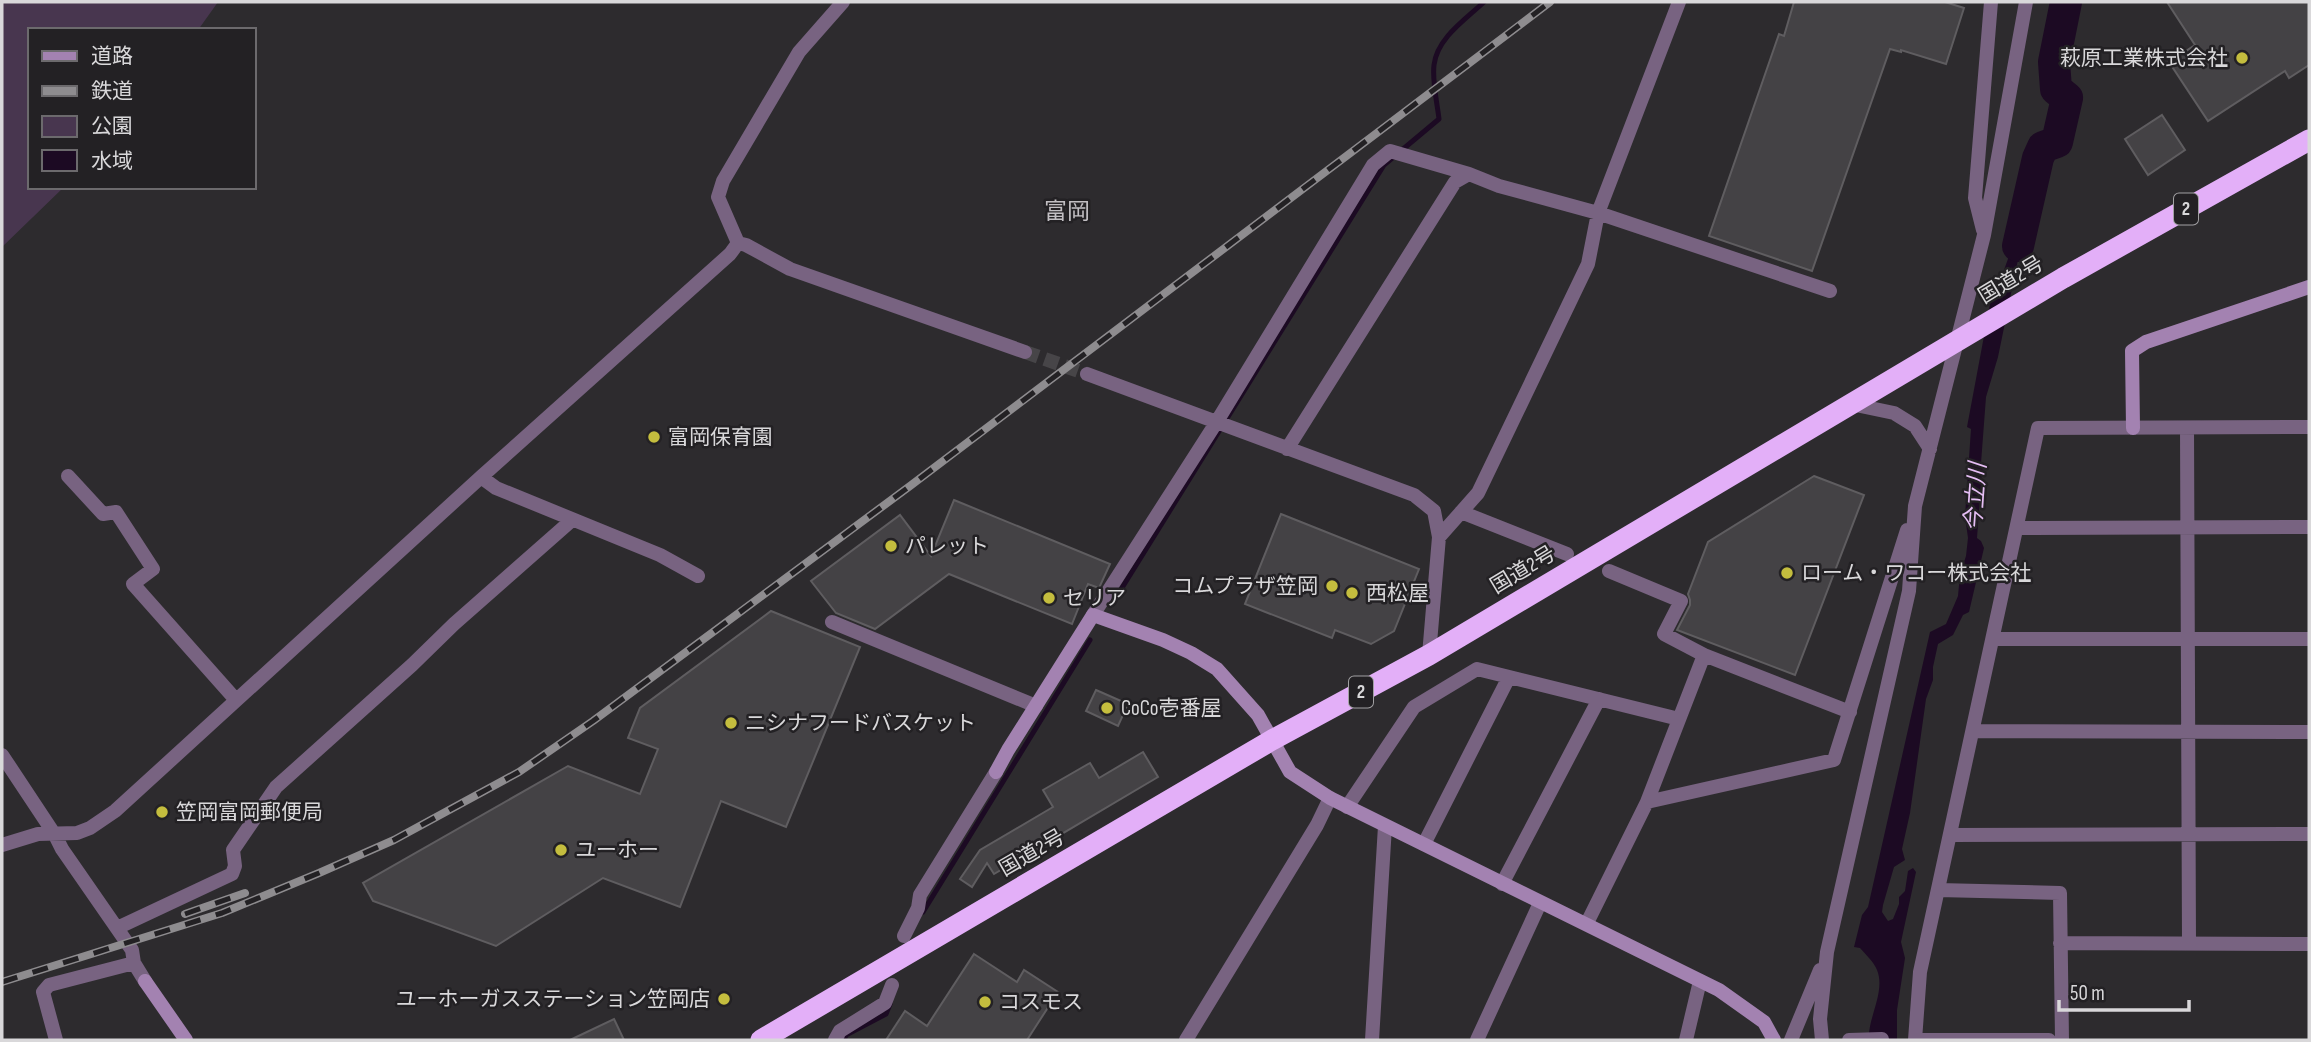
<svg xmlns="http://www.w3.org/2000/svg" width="2311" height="1042" font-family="'Sofia Sans Condensed','Noto Sans JP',sans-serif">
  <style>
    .green { fill: #48364f }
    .water { fill: #1c0a23 }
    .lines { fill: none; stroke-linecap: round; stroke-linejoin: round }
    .stream { stroke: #1c0a23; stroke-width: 5 }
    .river { stroke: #1c0a23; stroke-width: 32 }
    .building { fill: #444245; stroke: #5f5d60; stroke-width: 2 }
    .street-tunnel { stroke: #474548; stroke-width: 14; stroke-dasharray: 14 7; stroke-linecap: butt }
    .street { stroke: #786381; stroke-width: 14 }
    .secondary { stroke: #a382b1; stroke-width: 14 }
    .highway { stroke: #e3aff8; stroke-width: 21 }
    .rail-casing { stroke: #8e8c8f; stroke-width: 8 }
    .rail { stroke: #232124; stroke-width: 5; stroke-dasharray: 16; stroke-linecap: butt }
    .poi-dot { fill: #c4bd3e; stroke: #232124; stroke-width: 2.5 }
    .labels { text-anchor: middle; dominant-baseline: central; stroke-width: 5; stroke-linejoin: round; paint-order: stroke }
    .shield { fill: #232124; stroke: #a2a1a3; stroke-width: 2 }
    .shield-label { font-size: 19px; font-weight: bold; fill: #d9d8da }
    .poi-label { font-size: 21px; fill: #d9d8da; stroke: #232124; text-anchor: start }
    .street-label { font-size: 21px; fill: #d9d8da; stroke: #232124 }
    .neighbourhood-label { font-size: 23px; fill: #c2bfc3; stroke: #232124 }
    .water-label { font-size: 23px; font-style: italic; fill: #e5bef4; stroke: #232124 }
  </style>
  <rect width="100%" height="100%" fill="#2d2b2e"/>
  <!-- green -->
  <path class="green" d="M2,2H218L198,30H30V187H64L2,247Z"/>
  <!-- water -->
  <path class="water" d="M2028,203L2026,218L2029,220L2021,245L1998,357L1986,397L1981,463L1984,466L1982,471L1977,538L1981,541L1984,548L1969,612L1963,615L1953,635L1938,644L1933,667V680L1926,699L1910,813L1902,849L1905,860L1894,867L1883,905L1882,912L1888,921L1893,919L1899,904V897L1905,891L1908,871L1913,868L1916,872L1901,942L1905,958L1897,1010V1040H1869C1867,1019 1886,992 1877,970C1874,962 1865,954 1860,948L1854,947L1862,915L1868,907L1930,632L1946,624L1958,596L1960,574L1966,556L1968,538L1965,516L1971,429L1967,427L1993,288L2004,270Z"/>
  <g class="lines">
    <!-- stream -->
    <path class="stream" d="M1112,604L1384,165L1439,119C1437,102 1432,81 1434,65C1437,38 1466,19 1484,2
      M923,912L1090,640
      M844,1040L846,1035L886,1014L890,1004"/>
    <!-- river -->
    <path class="river" d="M2018,246L2038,158L2043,147L2057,142L2067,98L2056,89L2054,62L2066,2"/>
  </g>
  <!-- building -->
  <path class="building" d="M1794,2H1945L1964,8L1946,64L1901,50V52L1890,49L1812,271L1709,236L1779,34L1784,36Z
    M2167,2H2309V65L2289,78L2285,71L2208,121L2169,62L2195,45Z
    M2162,115L2185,150L2148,175L2125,139Z
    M1814,476L1864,495L1795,675L1677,630L1690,605V600L1688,594L1708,542Z
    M954,500L1110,564L1099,588L1088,584L1072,624L949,574L875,629L836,613L811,581L900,515L931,556Z
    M1281,514L1419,569L1394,631L1371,644L1335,630L1332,638L1245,604Z
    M771,611L860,647L786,827L721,801L680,907L603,878L496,946L373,901L363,883L568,766L640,794L658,749L628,738L640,708Z
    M1096,690L1128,704L1118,726L1086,711Z
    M1143,752L1158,777L994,874L987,863L972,887L960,879L980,850L1053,807L1043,790L1090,763L1099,778Z
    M974,954L1017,982L1024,970L1058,992L1027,1040H886L905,1011L927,1026Z
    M614,1019L624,1040H570Z"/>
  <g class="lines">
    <!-- street-tunnel -->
    <path class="street-tunnel" d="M1025,352L1087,374"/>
    <!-- street -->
    <path class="street" d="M1983,230L1975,198L1991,2
      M738,243L746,245L790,269L1025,352
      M738,243L718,197L723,181L799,52L843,2
      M1087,374L1414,495L1434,511L1439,537L1429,655
      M1851,404L1894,413L1915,426L1930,449
      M2187,428L2189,944
      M1287,449L1455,182L1469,174
      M68,476L103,514L116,512L153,569L133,584L236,700
      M481,477L496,488L660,555L698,576
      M1461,512L1567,554
      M2017,528L2309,527
      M1439,537L1478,493L1588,264L1598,213L1679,2
      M1609,571L1681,601L1664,634L1704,655
      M1093,615L1216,423L1373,165L1390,151L1469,174L1499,186L1598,213L1830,291
      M832,622L1036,706
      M1993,639H2309
      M1974,731L2309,732
      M2,755L55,835L62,849L132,950L134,963L145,981
      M1647,802L1704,655L1850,712
      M1347,807L1414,707L1477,669L1679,719
      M1951,835L2309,834
      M1424,844L1509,677
      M2,845L38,834L77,833L90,828L115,811L481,477L730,254L738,243
      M1502,884L1599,699
      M1938,890L2060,893L2062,1040
      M1587,923L1647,802L1834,760L1907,530
      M117,928L232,874L235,866L233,850L276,787L412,665L454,624L572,520
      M904,936L918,908L920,895L996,772
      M2060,943L2309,944
      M56,1040L43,992L49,985L134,963
      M835,1040L840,1031L885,1003L892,985
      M1186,1040L1317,825L1330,798
      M1372,1040L1385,826
      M1477,1040L1540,903
      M1686,1040L1700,981
      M1791,1040L1820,970
      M1822,1040L1820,1019L1827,952L1909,591L1915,506L1984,235L2026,2
      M1849,1040L1882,1039
      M1915,1040L1920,972L2038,428L2309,427
      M1915,1040H2049"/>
    <!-- secondary -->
    <path class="secondary" d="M2133,428L2132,351L2146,342L2309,287
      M996,772L1008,750L1093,615L1163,640L1191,653L1217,669L1258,715L1290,772L1330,798L1719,990L1764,1022L1774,1040
      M145,981L186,1040"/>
    <!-- highway -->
    <path class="highway" d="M761,1040L1272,740L1429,655L2063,278L2309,140"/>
    <defs>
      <path id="rail" d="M185,914L245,893
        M2,982L222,913L319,873L394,840L519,772L593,721L910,486L1550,2"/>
    </defs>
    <!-- rail casing -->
    <use href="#rail" class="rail-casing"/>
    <!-- rail -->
    <use href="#rail" class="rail"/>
  </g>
  <!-- markers -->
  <g class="poi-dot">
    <circle cx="2242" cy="58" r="7"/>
    <circle cx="654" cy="437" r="7"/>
    <circle cx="891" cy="546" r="7"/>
    <circle cx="1787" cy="573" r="7"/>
    <circle cx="1332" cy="586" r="7"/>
    <circle cx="1352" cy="593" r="7"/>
    <circle cx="1049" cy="598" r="7"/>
    <circle cx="1107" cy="708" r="7"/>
    <circle cx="731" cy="723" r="7"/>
    <circle cx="162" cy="812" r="7"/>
    <circle cx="561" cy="850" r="7"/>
    <circle cx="724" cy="999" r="7"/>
    <circle cx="985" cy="1002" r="7"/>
  </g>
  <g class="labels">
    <!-- shield labels -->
    <g class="shield">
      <rect x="2174" y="193.5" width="24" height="31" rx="5"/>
      <rect x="1349" y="676.5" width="24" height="31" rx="5"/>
    </g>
    <g class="shield-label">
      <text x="2186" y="209">2</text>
      <text x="1361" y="692">2</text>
    </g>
    <!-- poi labels -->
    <g class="poi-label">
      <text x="2228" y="58" text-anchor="end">萩原工業株式会社</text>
      <text x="668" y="437">富岡保育園</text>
      <text x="905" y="546">パレット</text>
      <text x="1801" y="573">ローム・ワコー株式会社</text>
      <text x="1318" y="586" text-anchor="end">コムプラザ笠岡</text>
      <text x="1366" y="593">西松屋</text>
      <text x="1063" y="598">セリア</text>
      <text x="1121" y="708">CoCo壱番屋</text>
      <text x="745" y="723">ニシナフードバスケット</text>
      <text x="176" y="812">笠岡富岡郵便局</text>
      <text x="575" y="850">ユーホー</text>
      <text x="710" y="999" text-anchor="end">ユーホーガスステーション笠岡店</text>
      <text x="999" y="1002">コスモス</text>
    </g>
    <!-- street labels -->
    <g class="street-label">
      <text transform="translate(2011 280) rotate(-31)">国道2号</text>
      <text transform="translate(1523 570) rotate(-31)">国道2号</text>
      <text transform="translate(1032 853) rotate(-30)">国道2号</text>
    </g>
    <!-- neighbourhood labels -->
    <g class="neighbourhood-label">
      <text x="1067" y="212">富岡</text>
    </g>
    <!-- water labels -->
    <g class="water-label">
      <text transform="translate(1976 497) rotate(-86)">今立川</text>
    </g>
  </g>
  <!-- border -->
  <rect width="2311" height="1042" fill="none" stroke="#d9d8da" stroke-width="7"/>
  <!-- legend -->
  <rect x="28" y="28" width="228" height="161" fill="#232124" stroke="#6c6a6d" stroke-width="2"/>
  <rect x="42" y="51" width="35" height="10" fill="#a382b1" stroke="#6c6a6d" stroke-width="2"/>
  <text x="91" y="63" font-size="21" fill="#d9d8da">道路</text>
  <rect x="42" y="86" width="35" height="10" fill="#8e8c8f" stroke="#6c6a6d" stroke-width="2"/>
  <text x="91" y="98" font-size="21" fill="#d9d8da">鉄道</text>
  <rect x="42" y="116" width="35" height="21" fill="#48364f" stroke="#6c6a6d" stroke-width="2"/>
  <text x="91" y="133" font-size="21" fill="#d9d8da">公園</text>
  <rect x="42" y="150" width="35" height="21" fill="#1c0a23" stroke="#6c6a6d" stroke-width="2"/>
  <text x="91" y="168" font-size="21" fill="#d9d8da">水域</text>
  <!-- scale -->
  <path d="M2059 1000v10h130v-10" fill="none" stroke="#d9d8da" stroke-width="3.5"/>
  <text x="2070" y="1000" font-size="21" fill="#d9d8da" stroke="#232124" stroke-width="5" paint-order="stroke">50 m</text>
</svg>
